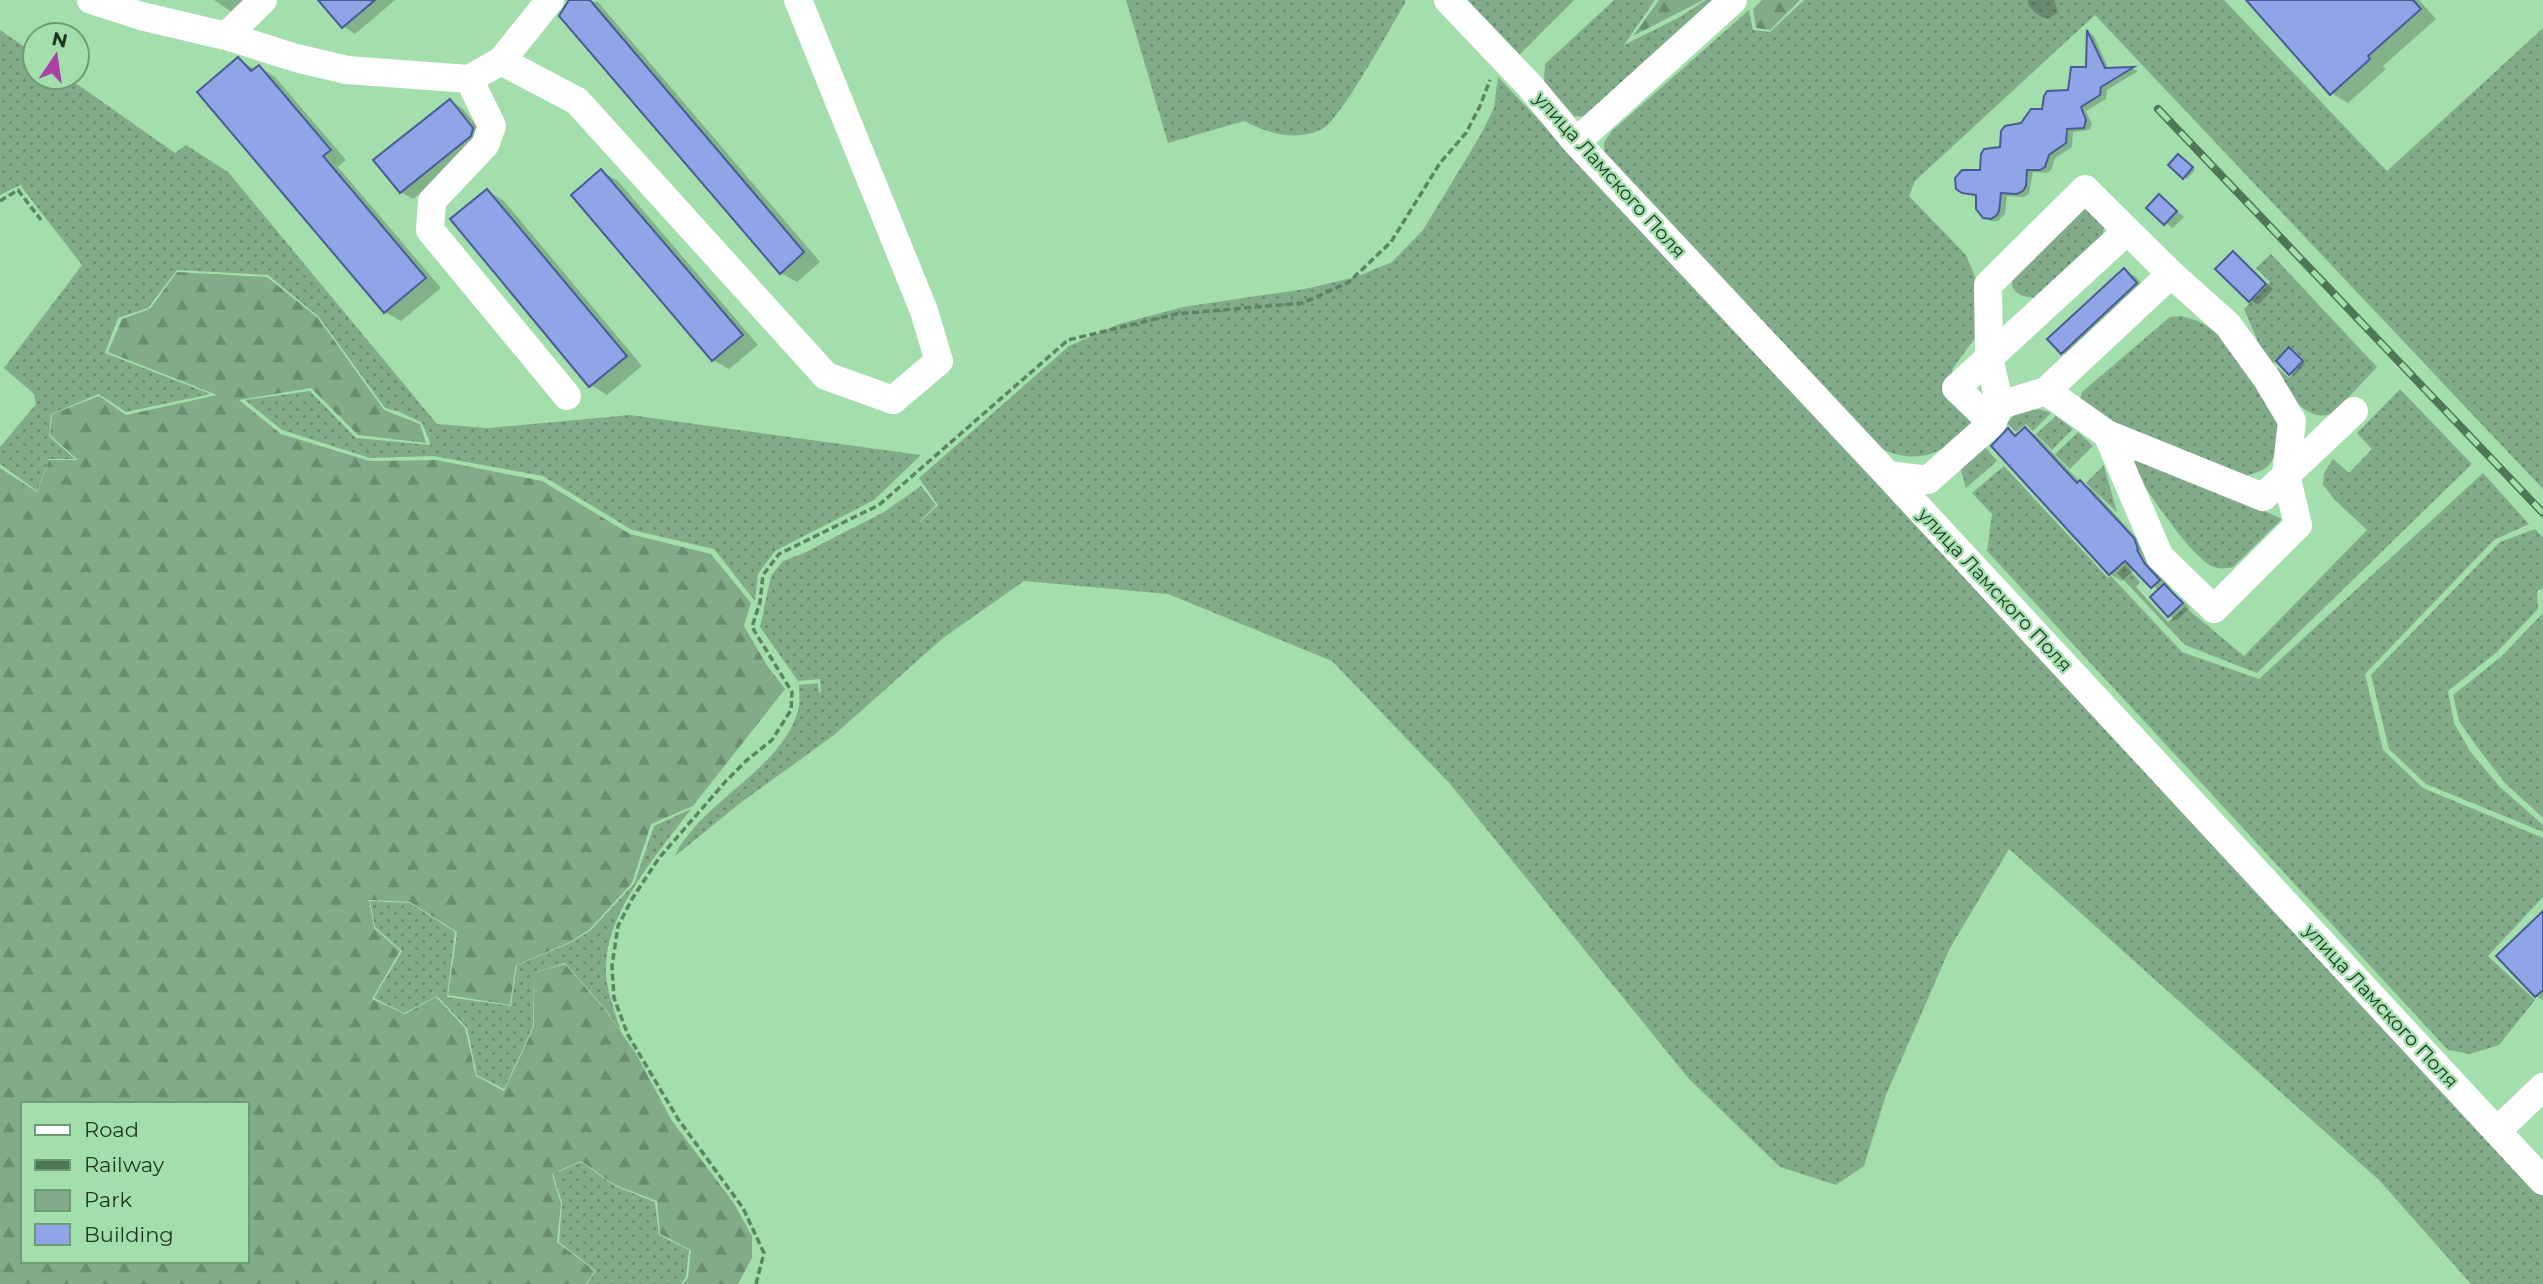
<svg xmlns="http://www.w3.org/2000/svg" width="2543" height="1284" font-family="Montserrat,sans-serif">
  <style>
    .green { fill: url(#green-dots) }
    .forest { fill: url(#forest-firs); fill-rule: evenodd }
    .shadow { fill: #0003 }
    .building { fill: #8fa5e8; stroke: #4a5c94; stroke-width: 2 }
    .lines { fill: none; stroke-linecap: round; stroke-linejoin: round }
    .path { stroke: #5b8462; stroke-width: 3.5; stroke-dasharray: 7 3.5; stroke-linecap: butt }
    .minor { stroke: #fff; stroke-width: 28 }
    .rail-casing { stroke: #4f7656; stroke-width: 8 }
    .rail { stroke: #a2dfac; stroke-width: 5; stroke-dasharray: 16; stroke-linecap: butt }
    .labels { text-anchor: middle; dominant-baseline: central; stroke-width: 5; stroke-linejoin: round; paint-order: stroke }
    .street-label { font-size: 19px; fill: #1d3622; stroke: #a2dfac }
  </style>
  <defs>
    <pattern id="green-dots" width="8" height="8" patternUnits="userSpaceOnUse" patternTransform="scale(1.75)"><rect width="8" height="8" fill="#82ac89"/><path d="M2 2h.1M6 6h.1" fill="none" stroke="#6a8d70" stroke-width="1.8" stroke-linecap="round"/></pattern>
    <pattern id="forest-firs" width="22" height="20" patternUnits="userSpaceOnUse" patternTransform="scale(1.75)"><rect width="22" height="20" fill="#82ac89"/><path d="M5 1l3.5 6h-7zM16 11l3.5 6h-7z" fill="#6a8d70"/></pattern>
  </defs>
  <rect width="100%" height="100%" fill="#a2dfac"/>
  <!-- green -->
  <path class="green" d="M1126,0H1405V3C1392,25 1340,121 1322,129C1296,142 1267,133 1244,121L1168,143Z
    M1462,0H1574L1518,56Z
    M1614,0H1655L1624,45L1678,18L1706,0H1715L1588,117L1574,116L1544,82L1545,64Z
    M1804,0H2224L2387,171L2543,28V489L2095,15L1915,181L1909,196L1966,255L1978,284L1975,338L1953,368L1950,383L1980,421C1946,448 1926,468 1881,449L1605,156L1604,142L1612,131L1749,10L1753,30L1770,32Z
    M0,30L35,54V77H67L175,153L186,145L228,172L437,424L488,428L630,415L921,455L874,500L775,551L758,574L755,601L714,549L632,530L543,476L433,456L370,458L282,430L245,400L310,391L356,438L431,445L422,423L400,412L385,408L319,317L268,275L177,270L148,308L118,318L105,353L211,394L126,412L99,394L51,414L49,436L75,459H49L37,491L0,464V447L36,404L34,394L4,368L82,265L20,185L0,195Z
    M1498,77L1899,499L2543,1196V1284H2471L2380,1181L2009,849L1950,948L1886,1095L1864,1166L1836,1185L1780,1167L1689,1079L1450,784L1332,661L1168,594L1024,581L943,638L834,735L739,804L675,856C679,845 686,838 693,829C725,791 789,757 799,706C800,700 799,691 799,685L818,683L819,693L821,692L820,679L798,681L760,627L771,576L783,561L804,553L884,512L921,486L936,505L920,521L927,527L921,521L938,505L919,478L1069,346L1119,324L1183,307L1305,289L1356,277L1392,262L1423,230L1480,136L1494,108Z
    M2079,206L2089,208L2104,224L2103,234L2036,298C2014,296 2010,291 2012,269Z
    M2271,254L2377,367L2334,413C2307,425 2288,392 2273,374L2278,368L2289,378L2304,361L2290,346L2269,367L2244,309L2270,282L2256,268Z
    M2181,316C2222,323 2244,365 2264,397C2269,405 2278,416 2281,425C2284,437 2276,458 2268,466C2262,472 2251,474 2243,477L2093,413L2080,400L2082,392L2170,317Z
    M2400,389L2472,464L2257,673L2185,645L2117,573L2125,565L2140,582L2136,587L2168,622L2185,607L2244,656L2367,530L2334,499L2323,485L2324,473L2333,459L2349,473L2372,449L2357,433Z
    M2039,409L2051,413L2033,431L2026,424L2016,432L2007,423L2015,415Z
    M2056,416L2073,429L2052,450L2036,434Z
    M2078,432L2093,446L2070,469L2055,454Z
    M1981,442L1997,461L1966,488L1960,467Z
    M2137,456L2149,459L2282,519L2233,567C2229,568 2221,569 2217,568C2193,563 2148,490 2132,468Z
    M2104,465V466L2117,512L2086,483Z
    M2004,466L2108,578L2111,576L2182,652L2259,679L2483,473L2529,524L2494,540L2365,674L2383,750L2423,788L2543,838V897L2488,956L2535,1000L2499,1045L2470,1054L2448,1050L1987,551L1992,514L1972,493Z
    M2535,529L2543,537V588L2537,591L2538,609L2497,652L2448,691L2454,723L2470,751L2499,786L2543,825V832L2426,784L2389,749L2371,675L2500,542Z
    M2543,613V818L2505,783L2477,747L2459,721L2453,695L2502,656Z
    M691,809C659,852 609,908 606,963C604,986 615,1011 621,1032L607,1011L565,963L534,973L533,1027L504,1089L477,1075L467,1028L437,996L404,1013L374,998L402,951L375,927L370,901L410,903L455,932L447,997L511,1006L517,965L568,944L590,931L634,884L654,826Z
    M581,1162L615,1186L655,1202L659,1235L689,1250L686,1277L681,1284H587L596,1271L559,1242L562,1203L553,1174Z"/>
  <!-- forest -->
  <path class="forest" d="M1659,0H1703L1633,36Z
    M1762,0H1800L1770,30L1756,28L1753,9Z
    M177,272L267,277L318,318L384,410L420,424L426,443L358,435L311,388L239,400L281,434L370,461L436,460L542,481L630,534L711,554L751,603L744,626L766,664L785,689L693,806L651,824L632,883L589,930L568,943L516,965L510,1005L448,995L457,932L410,902L369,900L374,928L400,951L372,999L405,1014L436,997L465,1028L476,1076L504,1091L534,1027V973L565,964L606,1011L635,1052L672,1121L733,1202L752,1236V1258L738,1284H683L688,1278L691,1250L660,1234L657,1201L615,1185L581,1161L552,1174L561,1204L557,1242L595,1271L586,1284H0V468L37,492L49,460H78L50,435L52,414L99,396L126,415L217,395L108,352L122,319L150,309ZM23,1104H247V1261H23Z"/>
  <!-- shadow -->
  <path class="shadow" d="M214,0H250L235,14Z
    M321,0H395L355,34L343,26Z
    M568,0L598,2L820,262L797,282L781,273Z
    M2028,0H2054L2058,12L2050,18H2044L2035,13L2028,4Z
    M2248,0H2419L2436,19L2383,66L2386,69L2348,103L2331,93Z
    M2089,33L2094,36L2109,70L2134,69L2138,71L2107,90L2106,99L2086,111L2092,124L2090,130L2073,132L2072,147L2055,158L2051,170L2047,173L2033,172L2029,194L2024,197L2007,196L2005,214L1998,221H1991L1984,217L1978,197L1963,192L2022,125L2070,91L2088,69Z
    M238,59L256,70L259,67L275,77L346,160L338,167L441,288L401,321L385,312Z
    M450,101L462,108L485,136L479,147L413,199L401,192L376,160Z
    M2182,158L2195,170L2187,179L2184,177Z
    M601,171L618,181L758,345L729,369L713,360Z
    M487,191L504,201L642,366L607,395L591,385Z
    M2159,196L2184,217L2173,228L2165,223Z
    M2233,253L2241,258L2273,289L2258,305L2250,300Z
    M2124,270L2136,277L2148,290L2074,360L2062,353Z
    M2293,351L2305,364L2294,376L2278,361Z
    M2026,429L2037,436L2080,482L2092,489L2145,547L2157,573L2170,587L2169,589L2190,608L2177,620L2169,616L2152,597L2159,591L2135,569L2122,581L2110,574L1993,446L2008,430L2018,436Z
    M2543,913V1000L2536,996L2498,956Z"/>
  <!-- building -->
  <path class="building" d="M318,0H375L342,28Z
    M569,0H590L804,252L780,274L559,16Z
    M2246,0H2413L2421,9L2368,56L2370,59L2330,95Z
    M2087,30L2105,68L2134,67L2101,87L2100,95L2081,107L2086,120L2084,128L2067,129L2066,143L2049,155L2045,167L2040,170H2027L2026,186L2023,191L2017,194L2001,193L1999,211L1997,215L1991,219L1983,218L1976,209V195L1962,193L1956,189L1955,178L1962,170H1980L1981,154L1984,149L2000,147L2001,131L2005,126L2021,123L2031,109H2042L2044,96L2047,91L2068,90L2071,67H2086Z
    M238,57L251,71L259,65L331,150L323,156L426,278L384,313L197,92Z
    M450,99L473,128L471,136L400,193L373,160Z
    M2178,154L2193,167L2183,179L2168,165Z
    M601,169L743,335L712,361L571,195Z
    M487,189L627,356L589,387L450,219Z
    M2159,194L2177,211L2164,225L2146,208Z
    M2233,251L2266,284L2249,302L2215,269Z
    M2124,268L2137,283L2061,354L2047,339Z
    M2289,347L2303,361L2289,375L2276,361Z
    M2025,427L2077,483L2080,480L2134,538L2138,549L2137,550L2145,564L2160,580L2151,588L2125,561L2109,575L1991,446L2008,428L2015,436Z
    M2164,584L2183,603L2168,617L2150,597Z
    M2543,911V990L2535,997L2496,956Z"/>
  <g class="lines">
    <!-- path -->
    <path class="path" d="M0,201L18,190L41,220
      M756,1284L764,1253L743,1208L678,1119L628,1035L614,998L612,966L618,926L632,899L659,858L726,781L747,760L772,740L791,710L792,692L752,627L760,602L763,575L779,554L879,505L1068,340L1176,314L1303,303L1349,282L1391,242L1440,163L1466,133L1480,106L1490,80"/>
    <!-- minor -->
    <path class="minor" d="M91,0L141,16L226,36L296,58L347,70L469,79L501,61L550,0
      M1448,0L1530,86L1576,142L1888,475L2543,1181
      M226,36L263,0
      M501,61L577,101L826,376L893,400L939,361L924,311L798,0
      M469,79L492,126L485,145L432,201L430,230L567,396
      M1576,142L1733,0
      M2046,391L2171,274
      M2000,405L1989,358L1988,285L2085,189L2171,274L2228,325L2267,379L2292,421L2286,475L2298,525L2214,609L2160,557L2107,434
      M1992,423L1956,388L2127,231
      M1888,475L1928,480L1992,423L2000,405L2046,391L2107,434L2263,497L2354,411
      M2497,1131L2543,1087"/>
    <defs>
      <path id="rail" d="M2158,109L2543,513"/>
    </defs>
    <!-- rail casing -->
    <use href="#rail" class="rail-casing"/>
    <!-- rail -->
    <use href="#rail" class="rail"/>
  </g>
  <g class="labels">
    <!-- street labels -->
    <g class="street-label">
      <text transform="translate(1610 175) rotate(48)">улица Ламского Поля</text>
      <text transform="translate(1995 590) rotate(47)">улица Ламского Поля</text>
      <text transform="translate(2381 1006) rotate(47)">улица Ламского Поля</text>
    </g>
  </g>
  <!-- legend -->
  <rect x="21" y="1102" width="228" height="161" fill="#a2dfac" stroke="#6d9b75" stroke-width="2"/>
  <rect x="35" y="1125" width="35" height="10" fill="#ffffff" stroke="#6d9b75" stroke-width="2"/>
  <text x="84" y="1137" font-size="21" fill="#1d3622">Road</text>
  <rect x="35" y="1160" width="35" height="10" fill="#4f7656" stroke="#6d9b75" stroke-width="2"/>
  <text x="84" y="1172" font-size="21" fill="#1d3622">Railway</text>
  <rect x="35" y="1190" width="35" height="21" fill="#82ac89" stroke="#6d9b75" stroke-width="2"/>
  <text x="84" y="1207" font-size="21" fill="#1d3622">Park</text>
  <rect x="35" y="1224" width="35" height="21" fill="#8fa5e8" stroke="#6d9b75" stroke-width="2"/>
  <text x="84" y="1242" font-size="21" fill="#1d3622">Building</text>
  <!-- north arrow -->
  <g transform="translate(56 56) rotate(13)"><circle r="33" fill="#a2dfac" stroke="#6d9b75" stroke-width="2"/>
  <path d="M0-5L12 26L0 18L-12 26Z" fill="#aa42a5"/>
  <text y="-10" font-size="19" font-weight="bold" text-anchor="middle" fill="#1d3622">N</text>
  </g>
</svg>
